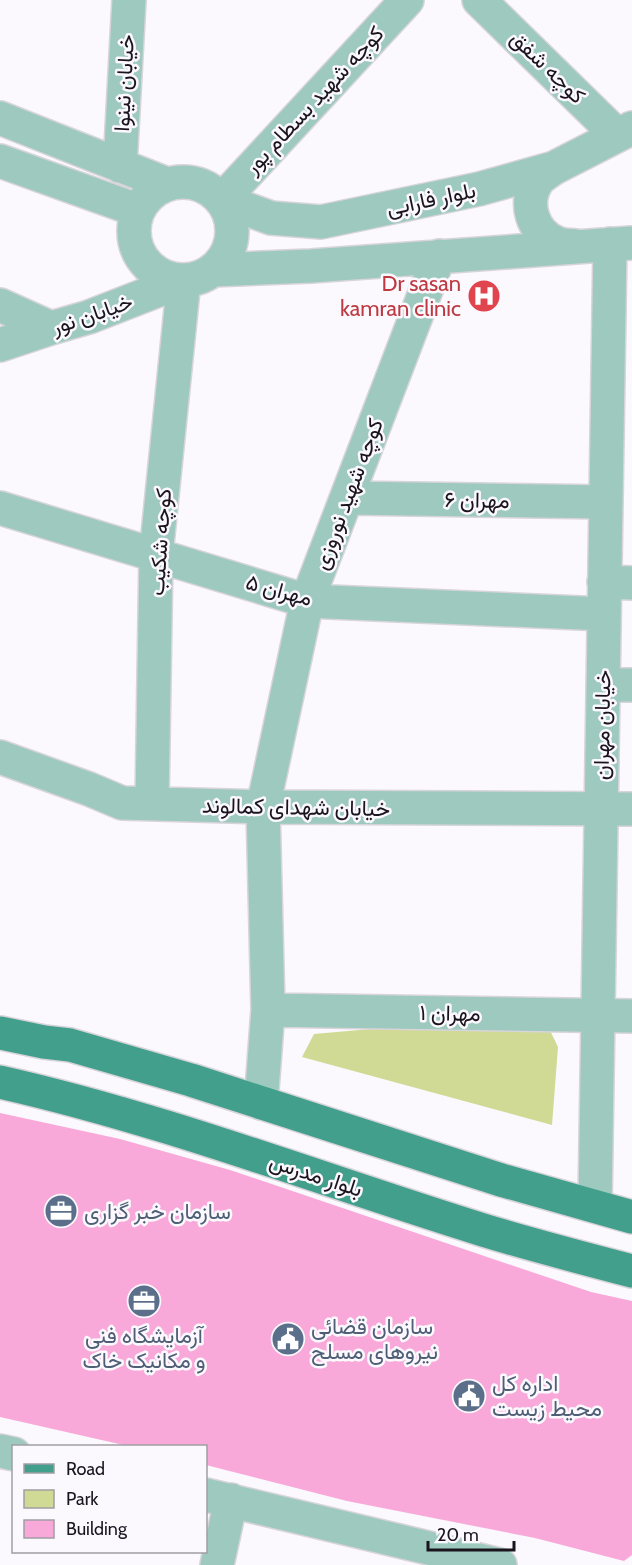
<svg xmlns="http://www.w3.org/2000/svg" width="632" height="1565" font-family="Cabin,Vazirmatn,sans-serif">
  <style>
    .green { fill: #d1da94 }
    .building { fill: #f8a9d9 }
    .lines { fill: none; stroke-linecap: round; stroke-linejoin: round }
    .minor-casing { stroke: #d7d4da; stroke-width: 36 }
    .major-casing { stroke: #d7d4da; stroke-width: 36 }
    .minor { stroke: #9dc9be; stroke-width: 33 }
    .major { stroke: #419f8c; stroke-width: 33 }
    .labels { text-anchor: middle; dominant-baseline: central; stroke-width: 5; stroke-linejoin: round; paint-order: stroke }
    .street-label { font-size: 22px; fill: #1a141e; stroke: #fbf8fe }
    .health-label { font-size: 22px; fill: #be3a42; stroke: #fbf8fe; text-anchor: end }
    .service-label { font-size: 22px; fill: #4e5e75; stroke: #fbf8fe; text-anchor: start }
  </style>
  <rect width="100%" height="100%" fill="#fbf8fe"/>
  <!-- green -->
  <path class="green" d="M542,1014L558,1047L552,1125L302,1057L314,1034Z"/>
  <!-- building -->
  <path class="building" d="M0,1113L120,1139L230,1170L591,1292L632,1301V1555L624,1561L535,1538L347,1501L206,1465V1446H128L0,1417Z"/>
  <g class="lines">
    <defs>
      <path id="minor" d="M407,0L222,200L271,218L321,222L479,189L554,168L632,128
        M479,0L617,135
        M0,118L167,184
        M0,161L137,210
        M120,166L129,0
        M554,168C550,171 543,175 539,179C522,201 532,233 557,243C562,246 570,245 576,246
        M134 231a49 49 0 1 1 98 0a49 49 0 1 1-98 0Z
        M213,270L311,266L631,243
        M0,305L51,328
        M0,345L51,328L89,317L184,280L156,554L152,804
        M347,498L606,502
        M0,508L307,601L604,614
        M604,582L632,583
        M603,685H632
        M0,757L89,789L122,803L263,807L632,809
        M268,1010L632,1016
        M261,1103L268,1010L263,807L307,601L439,256
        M595,1206L610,244
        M0,1451L14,1454
        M206,1495L500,1565
        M217,1565L231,1500"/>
      <path id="major" d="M0,1033L44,1042L70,1045L191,1080L501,1180L632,1217
        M0,1082C164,1119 322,1180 483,1230C532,1245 582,1258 632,1271"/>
    </defs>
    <!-- minor casing -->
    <use href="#minor" class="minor-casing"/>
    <!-- major casing -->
    <use href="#major" class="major-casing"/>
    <!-- minor -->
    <use href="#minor" class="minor"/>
    <!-- major -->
    <use href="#major" class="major"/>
  </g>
  <!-- icons -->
  <defs>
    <symbol id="hospital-disc" viewBox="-11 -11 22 22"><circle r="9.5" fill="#e0444e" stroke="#fbf8fe"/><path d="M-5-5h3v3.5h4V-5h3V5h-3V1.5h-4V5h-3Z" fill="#fff"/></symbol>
    <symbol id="office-disc" viewBox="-11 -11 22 22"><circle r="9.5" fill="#5c6f8a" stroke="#fbf8fe"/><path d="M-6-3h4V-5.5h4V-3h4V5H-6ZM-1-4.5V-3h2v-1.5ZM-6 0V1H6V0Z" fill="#fff"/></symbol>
    <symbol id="civic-disc" viewBox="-11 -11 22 22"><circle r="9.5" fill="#5c6f8a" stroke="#fbf8fe"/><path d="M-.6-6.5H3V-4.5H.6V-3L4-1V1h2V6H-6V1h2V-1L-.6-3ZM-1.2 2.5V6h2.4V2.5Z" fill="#fff"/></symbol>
  </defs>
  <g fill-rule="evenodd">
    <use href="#hospital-disc" x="465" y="277" width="38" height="38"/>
    <use href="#office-disc" x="42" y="1192" width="38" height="38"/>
    <use href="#office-disc" x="125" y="1282" width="38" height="38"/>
    <use href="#civic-disc" x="269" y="1320" width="38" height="38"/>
    <use href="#civic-disc" x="450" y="1377" width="38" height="38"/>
  </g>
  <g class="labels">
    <!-- street labels -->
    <g class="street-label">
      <text transform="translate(548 67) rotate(44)">کوچه شفق</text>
      <text transform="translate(124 83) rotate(-87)">خیابان نینوا</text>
      <text transform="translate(314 100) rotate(-47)">کوچه شهید بسطام پور</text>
      <text transform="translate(431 199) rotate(-12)">بلوار فارابی</text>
      <text transform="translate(92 314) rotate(-19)">خیابان نور</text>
      <text transform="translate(348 494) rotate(-69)">کوچه شهید نوروزی</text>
      <text transform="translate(477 500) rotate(1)">مهران ۶</text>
      <text transform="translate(160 542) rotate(-86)">کوچه شکیب</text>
      <text transform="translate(279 590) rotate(15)">مهران ۵</text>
      <text transform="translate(602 725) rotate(-89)">خیابان مهران</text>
      <text transform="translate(296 807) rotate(1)">خیابان شهدای کمالوند</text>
      <text transform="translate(450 1013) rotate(1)">مهران ۱</text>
      <text transform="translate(316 1175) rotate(18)">بلوار مدرس</text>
    </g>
    <!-- health labels -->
    <g class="health-label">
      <text x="461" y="283">Dr sasan<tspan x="461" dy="25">kamran clinic</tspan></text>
    </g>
    <!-- service labels -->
    <g class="service-label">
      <text x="84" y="1211">سازمان خبر گزاری</text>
      <text x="311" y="1326">سازمان قضائی<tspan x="311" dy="25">نیروهای مسلح</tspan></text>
      <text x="144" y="1335" text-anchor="middle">آزمایشگاه فنی<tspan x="144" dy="25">و مکانیک خاک</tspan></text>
      <text x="492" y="1383">اداره کل<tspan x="492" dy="25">محیط زیست</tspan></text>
    </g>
  </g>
  <!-- legend -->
  <rect x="12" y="1445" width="195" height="108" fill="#fbf8fe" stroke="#a19da4" stroke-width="1.5"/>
  <rect x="24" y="1464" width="30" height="9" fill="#419f8c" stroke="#a19da4" stroke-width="1.5"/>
  <text x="66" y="1475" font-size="18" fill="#1a141e">Road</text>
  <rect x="24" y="1490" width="30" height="18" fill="#d1da94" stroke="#a19da4" stroke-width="1.5"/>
  <text x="66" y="1505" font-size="18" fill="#1a141e">Park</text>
  <rect x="24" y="1520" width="30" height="18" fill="#f8a9d9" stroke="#a19da4" stroke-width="1.5"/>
  <text x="66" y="1535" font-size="18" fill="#1a141e">Building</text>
  <!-- scale -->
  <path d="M428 1541v9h86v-9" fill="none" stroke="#1a141e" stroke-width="3"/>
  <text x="437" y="1541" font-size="18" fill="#1a141e" stroke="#fbf8fe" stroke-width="4.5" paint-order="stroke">20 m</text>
</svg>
